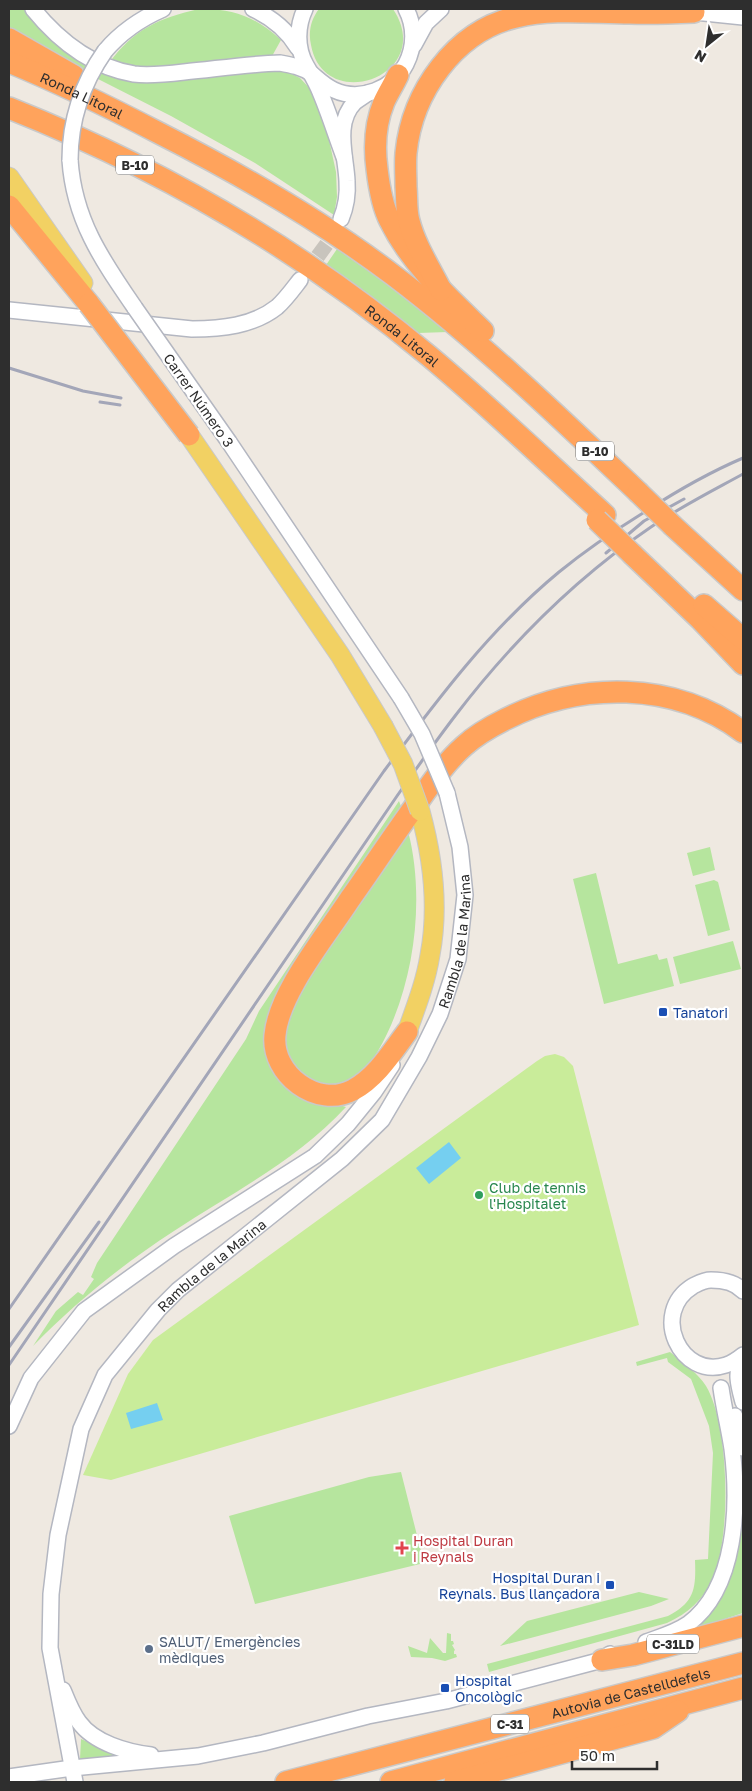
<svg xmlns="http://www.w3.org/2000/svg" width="752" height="1791" font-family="'Golos Text',sans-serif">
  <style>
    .green { fill: #b6e59e }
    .pitch { fill: #c9ec9a }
    .water { fill: #75cff0 }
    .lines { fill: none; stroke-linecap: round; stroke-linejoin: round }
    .minor-tunnel { stroke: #c8c4bd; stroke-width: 15; stroke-dasharray: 15 8; stroke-linecap: butt }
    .minor-casing { stroke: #b4b7c1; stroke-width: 18 }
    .major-casing { stroke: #c9c9c9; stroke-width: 21 }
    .highway-casing { stroke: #c9c9c9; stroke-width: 24 }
    .minor { stroke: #fff; stroke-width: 15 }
    .major { stroke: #f2d163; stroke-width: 19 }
    .highway { stroke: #ffa35c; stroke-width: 21 }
    .rail { stroke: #a3a6b8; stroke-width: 3 }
    .minor-bridge-casing { stroke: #b4b7c1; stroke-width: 18; stroke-linecap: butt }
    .major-bridge-casing { stroke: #c9c9c9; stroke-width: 21; stroke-linecap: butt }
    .highway-bridge-casing { stroke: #c9c9c9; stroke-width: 24; stroke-linecap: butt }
    .minor-bridge { stroke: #fff; stroke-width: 15 }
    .major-bridge { stroke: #f2d163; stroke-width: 19 }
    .highway-bridge { stroke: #ffa35c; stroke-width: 21 }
    .transit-dot { fill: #1a4fb4; stroke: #fff; stroke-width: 2 }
    .leisure-dot { fill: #2e9e5b; stroke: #fff; stroke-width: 2 }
    .health-dot { fill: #e0444e; stroke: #fff; stroke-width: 2 }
    .service-dot { fill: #5c6f8a; stroke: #fff; stroke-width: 2 }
    .labels { text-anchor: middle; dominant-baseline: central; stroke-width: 4.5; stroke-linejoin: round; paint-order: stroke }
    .shield { fill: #fff; stroke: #6d6d6d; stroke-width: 1 }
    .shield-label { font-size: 12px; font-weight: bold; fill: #2e2e2e }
    .street-label { font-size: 14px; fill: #2e2e2e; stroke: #fff }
    .transit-label { font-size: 14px; fill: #164399; stroke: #fff; text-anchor: start }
    .leisure-label { font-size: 14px; fill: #27864d; stroke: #fff; text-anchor: start }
    .health-label { font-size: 14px; fill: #be3a42; stroke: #fff; text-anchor: start }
    .service-label { font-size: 14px; fill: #4e5e75; stroke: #fff; text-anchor: start }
  </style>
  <rect width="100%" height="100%" fill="#efe9e1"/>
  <!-- green -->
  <path class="green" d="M9,9H25L36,22L93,68L251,71L284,70L300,78L313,92L326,126L336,172L337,197L334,215L255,163L171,116L100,80L9,30Z
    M199,9C233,8 256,17 281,40L271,58L173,68H134L109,63C134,29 159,18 199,9Z
    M319,9H393C437,75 324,116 311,45C308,32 311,19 319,9Z
    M337,249L384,282L448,332L418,333L326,265Z
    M399,801L403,812L267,1041L336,1104L346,1107C297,1160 234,1192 174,1231C123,1264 76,1302 33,1346L56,1311L78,1292L83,1295L94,1279L91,1277L97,1263L246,1039L259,1011Z
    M408,831C426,900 414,989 378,1051C370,1064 358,1081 343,1085C327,1090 310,1079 296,1073L281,1041L292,1001Z
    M710,847L715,870L693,876L687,853Z
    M596,873L618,964L657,954L659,960L667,958L674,986L604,1004L573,879Z
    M714,880L718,882L730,930L708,936L695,885Z
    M733,941L741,969L680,984L673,957Z
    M670,1352C681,1361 699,1374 706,1386C730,1426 731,1537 713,1579C704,1599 687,1614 667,1623L489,1672L487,1664L668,1616C695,1602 696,1588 695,1560L708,1559L713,1453L709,1426L691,1379L668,1362L667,1358L637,1366L636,1362Z
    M401,1472L424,1563L255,1604L229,1516L369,1477Z
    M739,1493L743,1494V1613L684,1632L705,1614Z
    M639,1592L669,1599L651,1606L500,1646L527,1621Z
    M447,1633L451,1634V1641H453L454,1644L452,1645L455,1650L454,1651V1654H456L457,1657L445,1661L432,1658L411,1657L408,1646L427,1653L430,1638L443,1653H446Z
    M81,1739L116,1754L117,1756L115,1757L80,1759Z"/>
  <!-- pitch -->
  <path class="pitch" d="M555,1054L564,1057L573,1066L639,1325L111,1480L83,1475L128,1374L153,1340L537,1061L545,1056Z"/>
  <!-- water -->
  <path class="water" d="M449,1142L461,1158L429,1184L416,1168Z
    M157,1403L163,1420L131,1429L126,1413Z"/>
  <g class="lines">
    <!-- minor-tunnel -->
    <path class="minor-tunnel" d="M304,275L329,241L338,224"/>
    <defs>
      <g id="minor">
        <path d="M33,9C59,41 92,67 134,74C150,76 167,74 184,72C216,69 247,64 280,63C291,65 302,67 312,74C319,80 325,86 334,90C360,102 393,89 406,64C415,46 415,26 406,9"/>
        <path d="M253,9C273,18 287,30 298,48"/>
        <path d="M305,9C297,26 296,47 306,65C311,74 316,82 320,92C329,113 336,136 344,157"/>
        <path d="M685,11L743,17"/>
        <path d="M414,45L426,23L441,9"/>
        <path d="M105,51C122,31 140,19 163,9"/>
        <path d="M70,160C74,220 102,260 135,308"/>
        <path d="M341,219C346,207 348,194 347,181C346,156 334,123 355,102C359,99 364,96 368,93"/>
        <path d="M9,310L192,329C221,329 253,326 277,307C286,299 293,289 300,280"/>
        <path d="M229,442L401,698"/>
        <path d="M743,1291C735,1282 722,1280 711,1280C704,1280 699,1283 693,1286C649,1313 681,1380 726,1365C732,1363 738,1359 743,1355"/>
        <path d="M743,1358C734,1371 739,1387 743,1402"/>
        <path d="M735,1416L743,1448"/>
        <path d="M9,1426L31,1378L84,1311L174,1246L315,1156L348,1124L374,1092L392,1065"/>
        <path d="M646,1642C660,1637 675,1633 688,1624C737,1588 739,1504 732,1449C729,1429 724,1409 721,1388"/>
        <path d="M63,1690C67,1700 72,1713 79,1722C94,1743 127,1752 151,1755"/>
        <path d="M9,1777L72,1768L198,1756L263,1743L368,1716L446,1701L602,1660L610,1654"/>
        <path id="s1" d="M75,1782L50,1648L51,1594L58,1535L81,1429L105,1375L158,1310L178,1290L342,1159L382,1120L419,1057L440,1014L458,959L465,895L460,847L447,793"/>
      </g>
      <path id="major" d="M9,177L83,283
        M189,435L340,655L383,726
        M407,1032C416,1007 426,981 430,955C439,907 433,858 420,811"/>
      <g id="highway">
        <path d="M9,39L74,76"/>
        <path id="s2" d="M9,62C60,83 109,107 159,133C240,174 319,219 393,275C480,341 559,417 638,492"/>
        <path d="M398,75C394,84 388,93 384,102C375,124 374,147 377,169C379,186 382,206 390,221C411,264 449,298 483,331"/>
        <path id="s3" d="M9,108C160,168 304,252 429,356C490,407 547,462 605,515"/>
        <path d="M9,206L89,304"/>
        <path d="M441,290C430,268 415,245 409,221C406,211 407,198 406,187C406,176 405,164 406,153C412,92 455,31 516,17C553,8 592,13 630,13C651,14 673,13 694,12"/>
        <path d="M673,526L743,590"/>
        <path d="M633,555L700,619L743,664"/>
        <path d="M704,605L743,639"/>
        <path d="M407,1032C392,1052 376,1078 353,1090C317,1109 271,1074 275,1035C279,992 326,936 350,899C373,867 394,834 418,802C432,782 446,762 464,746C476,735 492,726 506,719C581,681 674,681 743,732"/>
        <path d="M602,1660L633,1655L743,1626"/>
        <path id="s4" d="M286,1782L743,1663"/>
        <path d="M391,1782L743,1688"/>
        <path d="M455,1782L653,1728L678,1711"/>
      </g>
    </defs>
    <!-- minor casing -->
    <use href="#minor" class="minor-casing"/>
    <!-- major casing -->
    <use href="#major" class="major-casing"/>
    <!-- highway casing -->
    <use href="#highway" class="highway-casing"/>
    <!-- minor -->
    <use href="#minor" class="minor"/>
    <!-- major -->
    <use href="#major" class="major"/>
    <!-- highway -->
    <use href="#highway" class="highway"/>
    <!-- rail -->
    <path class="rail" d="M9,368L83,391L121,398
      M100,402L120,405
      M606,553L644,521L684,499
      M9,1309L384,771C437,700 490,629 559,572C586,550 614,531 643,513C675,492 708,473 743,458
      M9,1347L99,1222
      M9,1365L397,796C416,769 435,742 455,716C510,644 576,578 651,527C680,507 712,491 743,474"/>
    <defs>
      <path id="minor-bridge" d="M70,160C70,119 82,84 105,51
        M135,308L229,442
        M401,698L422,734L447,793"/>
      <path id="major-bridge" d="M383,726L403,764L420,811"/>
      <path id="highway-bridge" d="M89,304L189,435
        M638,492L673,526
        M597,520L633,555"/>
    </defs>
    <!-- minor-bridge casing -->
    <use href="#minor-bridge" class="minor-bridge-casing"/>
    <!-- major-bridge casing -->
    <use href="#major-bridge" class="major-bridge-casing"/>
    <!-- highway-bridge casing -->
    <use href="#highway-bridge" class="highway-bridge-casing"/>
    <!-- minor-bridge -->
    <use href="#minor-bridge" class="minor-bridge"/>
    <!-- major-bridge -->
    <use href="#major-bridge" class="major-bridge"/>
    <!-- highway-bridge -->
    <use href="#highway-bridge" class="highway-bridge"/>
  </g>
  <!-- markers -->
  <g class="transit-dot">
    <rect x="658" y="1007" width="10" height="10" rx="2.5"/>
    <rect x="605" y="1580" width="10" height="10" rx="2.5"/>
    <rect x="440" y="1683" width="10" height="10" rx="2.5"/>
  </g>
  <circle class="leisure-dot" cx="479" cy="1195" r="5"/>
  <path class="health-dot" d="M399.5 1540.5h5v5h5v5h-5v5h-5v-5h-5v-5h5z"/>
  <circle class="service-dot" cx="149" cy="1649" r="5"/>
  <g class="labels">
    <!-- shield labels -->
    <g class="shield">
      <rect x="116" y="155.5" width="38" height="19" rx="4"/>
      <rect x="576" y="441.5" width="38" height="19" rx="4"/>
      <rect x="647" y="1634.5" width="52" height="19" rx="4"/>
      <rect x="491" y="1714.5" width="38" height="19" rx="4"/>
    </g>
    <g class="shield-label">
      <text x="135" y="165">B-10</text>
      <text x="595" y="451">B-10</text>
      <text x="673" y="1644">C-31LD</text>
      <text x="510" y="1724">C-31</text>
    </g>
    <!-- street labels -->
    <g class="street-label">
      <text stroke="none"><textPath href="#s2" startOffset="80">Ronda Litoral</textPath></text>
      <text stroke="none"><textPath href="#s3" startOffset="456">Ronda Litoral</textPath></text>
      <text transform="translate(199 400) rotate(55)">Carrer Número 3</text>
      <text stroke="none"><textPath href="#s1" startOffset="991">Rambla de la Marina</textPath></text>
      <text stroke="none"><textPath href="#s1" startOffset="571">Rambla de la Marina</textPath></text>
      <text stroke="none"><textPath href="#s4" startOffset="356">Autovia de Castelldefels</textPath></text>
    </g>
    <!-- transit labels -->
    <g class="transit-label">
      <text x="673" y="1012">Tanatori</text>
      <text x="600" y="1577" text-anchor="end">Hospital Duran i<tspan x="600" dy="16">Reynals. Bus llançadora</tspan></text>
      <text x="455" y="1680">Hospital<tspan x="455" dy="16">Oncològic</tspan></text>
    </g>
    <!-- leisure labels -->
    <g class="leisure-label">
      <text x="489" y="1187">Club de tennis<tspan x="489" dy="16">l'Hospitalet</tspan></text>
    </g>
    <!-- health labels -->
    <g class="health-label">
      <text x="413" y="1540">Hospital Duran<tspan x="413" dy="16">i Reynals</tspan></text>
    </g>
    <!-- service labels -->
    <g class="service-label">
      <text x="159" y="1641">SALUT/ Emergències<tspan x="159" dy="16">mèdiques</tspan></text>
    </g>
  </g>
  <!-- border -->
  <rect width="752" height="1791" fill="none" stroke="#2e2e2e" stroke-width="20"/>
  <!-- north arrow -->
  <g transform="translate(707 45) rotate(210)" stroke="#ffffff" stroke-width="4" paint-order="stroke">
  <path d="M0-4L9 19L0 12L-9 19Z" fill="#2e2e2e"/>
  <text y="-8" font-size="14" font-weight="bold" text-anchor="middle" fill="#2e2e2e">N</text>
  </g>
  <!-- scale -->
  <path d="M572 1761v8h85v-8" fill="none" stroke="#2e2e2e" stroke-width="2.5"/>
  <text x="580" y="1761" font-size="15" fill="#2e2e2e" stroke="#ffffff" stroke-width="4" paint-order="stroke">50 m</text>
</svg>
